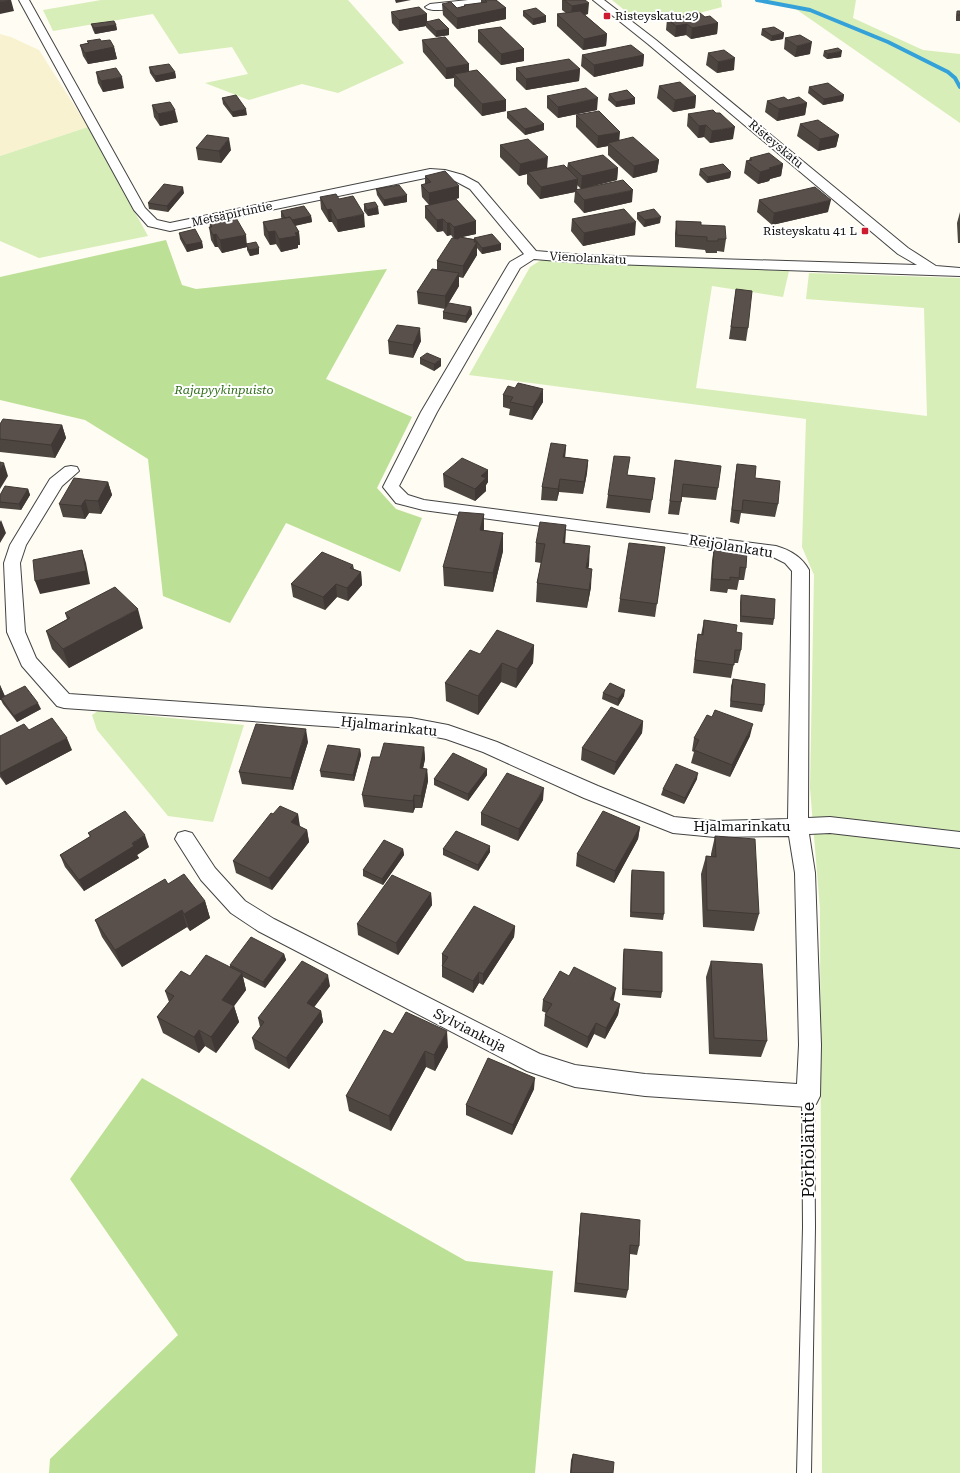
<svg xmlns="http://www.w3.org/2000/svg" width="960" height="1473" font-family="'Roboto Serif',serif">
  <style>
    .farmland { fill: #f8f2d0 }
    .green { fill: #d7eeb8 }
    .forest { fill: #bce096 }
    .lines { fill: none; stroke-linecap: round; stroke-linejoin: round }
    .stream { stroke: #34a1d8; stroke-width: 4 }
    .service-casing { stroke: #434343; stroke-width: 2 }
    .minor-casing { stroke: #434343; stroke-width: 2 }
    .service { fill: #fff; fill-rule: evenodd }
    .minor { fill: #fff; fill-rule: evenodd }
    .wall { fill: #4d4540 }
    .shaded-wall { fill: #3f3834 }
    .building { fill: #5a504b; stroke: #3f3834 }
    .poi-dot { fill: #cd1b2f; stroke: #fff; stroke-width: 1.5 }
    .labels { text-anchor: middle; dominant-baseline: central; stroke-width: 4; stroke-linejoin: round; paint-order: stroke }
    .far-poi-label { font-size: 12px; fill: #101010; stroke: #fff; text-anchor: start }
    .far-street-label { font-size: 12px; fill: #101010; stroke: #fff }
    .far-park-label { font-size: 12px; font-style: italic; fill: #306e1a; stroke: #fff }
    .street-label { font-size: 14px; fill: #101010; stroke: #fff }
    .near-street-label { font-size: 17px; fill: #101010; stroke: #fff }
  </style>
  <rect width="100%" height="100%" fill="#fffcf3"/>
  <!-- farmland -->
  <path class="farmland" d="M0,34L11,37L39,50L88,127L0,156Z"/>
  <!-- green -->
  <path class="green" d="M101,0H348L404,63L338,93L302,84L249,100L205,83L248,74L232,47L179,54L153,14L53,31L43,10Z
    M612,0H721L722,7L688,16L639,22Z
    M757,0H856L853,18L923,50L960,54V123L790,5Z
    M88,127L148,236L39,258L0,241V156Z
    M541,260L789,271L783,297L712,286L696,388L927,416L924,308L806,299L809,273L960,278V1473H822L820,909L810,788L814,575L802,547L806,419L469,375L530,267Z
    M98,711L244,725L213,822L168,816L97,730L92,715Z"/>
  <!-- forest -->
  <path class="forest" d="M166,240L182,285L196,289L387,269L326,379L412,417L377,488L396,509L422,518L400,572L286,523L230,623L163,596L148,459L85,420L0,400V277Z
    M142,1078L466,1261L553,1271L535,1473H49L50,1459L178,1335L70,1179Z"/>
  <g class="lines">
    <!-- stream -->
    <path class="stream" d="M757,0L810,10L888,42L948,72L955,78L960,87"/>
    <defs>
      <path id="service" d="M808,1091L812,1092L814,1096L815,1227L811,1473H797L803,1227L802,1096L804,1092Z"/>
      <path id="minor" d="M19,0H29L145,208L157,220L170,223L430,169L445,170L463,175L478,183L536,251L583,255L917,265L898,254L648,44L593,0H604L656,40L908,248L936,266L960,268V276L583,263L534,259L520,268L437,412L399,486L408,495L424,500L776,546C790,550 802,557 809,570L808,818L830,817L960,832V848L830,833L809,834L815,873L821,1045L820,1096L816,1104L808,1107L645,1096L575,1087L527,1071L258,931L231,913L201,880L175,839L178,833L185,831L192,833L215,868L245,901L274,919L540,1054L575,1065L645,1074L797,1084L799,1045L795,873L789,836L715,837L673,833L584,798L483,752L446,739L411,732L64,708L57,706L22,666L7,632L4,563L10,545L50,479L65,467L71,466L77,467L79,471L62,486L26,545L20,563L25,632L36,658L69,694L411,718L448,725L497,742L598,786L674,817L715,821L788,819L792,571L785,563L773,557L423,510L396,503L383,487L421,412L508,265L510,262L524,254L470,189L455,181L444,178L430,177L170,231L148,226L134,210Z
        M468,0H492L487,3C476,5 432,15 425,7L430,4Z"/>
    </defs>
    <!-- service casing -->
    <use href="#service" class="service-casing"/>
    <!-- minor casing -->
    <use href="#minor" class="minor-casing"/>
    <!-- service -->
    <use href="#service" class="service"/>
    <!-- minor -->
    <use href="#minor" class="minor"/>
  </g>
  <!-- wall -->
  <path class="wall" d="M481,0H496L506,8V19L457,29L443,15L442,4L457,8L464,6V5L481,3Z
    M562,0H585L588,14L585,15L607,34L606,46L583,50L557,26V14L566,13L562,10Z
    M523,11L546,16V22L533,25L523,16Z
    M957,11H960V21H956V16Z
    M391,12L427,14V21L449,29V35L436,37L426,27V26L399,31L392,23Z
    M705,17L718,23L717,34L691,39L686,35L675,37L666,30L667,19Z
    M91,24L116,25L117,30L95,34L93,30Z
    M762,29L784,33L783,39L771,41L761,35Z
    M478,30L524,49V61L501,65L478,42Z
    M785,38L810,54L795,57L784,49Z
    M422,40L469,64V71L506,100V111L482,116L454,86V78L446,79L423,52Z
    M87,41H101L114,47L117,59L88,64L83,56L80,45L88,43Z
    M824,51L841,57L827,59L823,56Z
    M708,53L734,70L717,73L706,65Z
    M582,55H644L643,66L594,77L581,66Z
    M149,67L175,72L176,78L156,82L150,73Z
    M516,68L580,69L579,81L526,90L516,80Z
    M96,72L124,88L103,92L98,83Z
    M659,86L696,96L695,108L673,112L657,98Z
    M809,87L844,95L843,101L823,105L808,93Z
    M609,94L635,98V104L616,107L608,100Z
    M547,96L597,110L558,118L547,108Z
    M222,98L247,115L233,117L223,104Z
    M767,101L807,103L805,115L777,121L765,112Z
    M152,105L178,122L160,126L154,117Z
    M507,112L544,124V130L525,135L507,118Z
    M688,114L733,139L710,143L704,137L698,138L687,126Z
    M576,115L620,140L659,160L657,172L633,178L608,155V146L597,148L576,127Z
    M800,124L839,135L836,147L818,151L797,136Z
    M500,145L547,168H567L568,163L618,168L617,180L581,189L577,185V189L632,202L584,213L574,202L575,192L540,199L527,184V174L519,176L500,157Z
    M196,148L231,150L221,163L198,160Z
    M750,158L783,164L781,176L770,179L769,181L758,184L744,173L746,161L749,160Z
    M700,169L731,172L730,178L707,183L699,175Z
    M425,176L459,186V198L456,199L476,221V234L461,237L474,239V238L501,244V250L482,254L477,248V255L463,278L459,277V286L445,309L418,304L417,292L437,270V261L454,239L451,235L447,236L443,231L437,232L425,218V206L429,205L422,197L421,185L425,184Z
    M376,189L407,202L384,206L377,195Z
    M184,193L168,212L149,209L148,203Z
    M960,195V243H958L957,223L960,212Z
    M320,197L365,227L338,232L332,222H329L321,209Z
    M759,200L828,212L772,225L757,212Z
    M364,204L379,214L368,216L364,211Z
    M281,211L311,216L312,222L295,226L299,232L300,245H298V248L281,252L276,244L270,245L264,235L263,222L282,219L281,217Z
    M637,213L660,223L644,227L637,219Z
    M228,217L247,244L259,254L250,256L247,250V247L222,253L218,247H215L211,240L209,227H210L209,221L214,220L213,218Z
    M572,219L635,235L583,246L571,231Z
    M676,221L701,225L726,239L724,252L717,251V253H706L705,250L675,247V233Z
    M179,233L202,242L203,248L187,252L180,239Z
    M736,289L748,328L746,341L729,339Z
    M471,307L472,314L466,323L443,319V312Z
    M388,341H421L413,358L389,354Z
    M420,358L441,366L434,371L420,364Z
    M503,395L543,402L532,420L509,415L510,409L503,407Z
    M62,425L66,438L55,458L0,452V439Z
    M566,445L565,457L588,460L587,473L583,494L559,492L557,501L541,500L542,487Z
    M675,460L718,488L716,500L682,497L679,515L668,514Z
    M737,464L755,478L778,504L775,517L741,513L739,524L730,522L735,477Z
    M488,470V482L486,485V491L475,501L444,487L443,474Z
    M628,475L655,478L650,513L606,508L608,495Z
    M108,482L112,495L101,514L89,513L85,519L63,517L59,504Z
    M28,489L30,495L21,510L0,508V495Z
    M484,514V530L503,533V551L493,592L444,586L443,567Z
    M566,525L565,543L589,565L588,568L591,587L587,608L536,602L537,583L541,563L535,562L536,543Z
    M665,547L655,617L618,612L620,599Z
    M714,548L746,568L744,580H739L737,590L728,589L727,593L710,591L712,561Z
    M353,565L354,569L361,572L362,585L348,601L337,597L325,610L293,597L291,584Z
    M741,595L774,619L773,625L740,622V602Z
    M65,613L143,628L69,668L52,649L46,631L67,619Z
    M704,620L736,632L741,650L738,663H734L731,678L693,673L696,647L698,634L701,635Z
    M534,645L533,663L516,688L501,682L478,715L446,701L445,683L480,654Z
    M733,679L764,705L762,712L730,707L731,686Z
    M0,685L5,696L41,709L17,722L3,704L1,700H0Z
    M603,693L624,696L618,706L602,699Z
    M643,721L642,733L614,775L581,760L582,748Z
    M29,730L72,750L6,785L0,777V736Z
    M750,736L730,777L691,763L694,752L692,751L694,738Z
    M308,742L293,790L242,784L239,772Z
    M424,747L425,759L423,769H427L428,781L422,808H415L413,813L364,807L362,795L380,757Z
    M360,749L361,755L354,781L321,777L320,771Z
    M487,769V775L468,801L434,785V779Z
    M697,779L684,804L661,795L663,789Z
    M543,800L518,841L481,825V813Z
    M273,814H298L299,826L307,830L309,842L272,890L236,873L233,861Z
    M640,827L638,839L614,883L576,866L577,854Z
    M88,833L149,847L137,855L139,858L84,891L65,867L60,855L90,837Z
    M715,836L759,914L754,931L703,927L701,874L706,856H711V854Z
    M403,849L404,855L383,885L363,876V870Z
    M443,849L490,852L478,871L443,855Z
    M632,870L664,914L663,920L630,917L631,876Z
    M168,884L205,901L210,918L190,931L187,927L122,967L102,937L95,920Z
    M431,893L432,905L398,955L358,935L357,924Z
    M515,926L514,937L483,985L479,983L473,993L442,977V954Z
    M624,949L662,992L661,998L622,995L623,955Z
    M284,954L286,960L265,988L243,977L246,990L234,1006L239,1022L216,1053L205,1046L199,1053L163,1033L157,1017L169,1002L165,991L190,976L230,968V965Z
    M711,961L767,1041L761,1057L709,1054L706,977Z
    M330,986L314,1007L321,1011L323,1022L289,1069L255,1049L252,1038L260,1027L258,1018Z
    M614,999L613,1001L620,1004L618,1015L605,1039L594,1034L587,1048L544,1026L545,1015L546,1013L542,1011L543,1000Z
    M393,1034L448,1047L435,1071L426,1067L391,1131L349,1111L346,1096Z
    M534,1089L512,1135L466,1115V1105Z
    M581,1213L639,1246L637,1255L630,1254L628,1290L626,1298L574,1292L580,1222Z
    M573,1454L613,1473H570L571,1460Z"/>
  <!-- shaded-wall -->
  <path class="shaded-wall" d="M11,0L14,11L0,14V2Z
    M395,0H411L396,3Z
    M589,3L588,14L571,17L572,6Z
    M506,8V19L457,29V18Z
    M427,14V23L426,22V26L399,31V20Z
    M546,16V22L533,25V19Z
    M718,23L717,34L691,39L692,28Z
    M687,24L686,35L675,37L676,26Z
    M116,25L117,30L95,34L94,28Z
    M449,29V35L436,37V31Z
    M784,33L783,39L771,41L772,36Z
    M607,34L606,46L583,50L584,39Z
    M812,42L810,54L795,57L797,46Z
    M114,47L117,59L88,64L85,53Z
    M524,49V61L501,65V54Z
    M842,51L841,57L827,59L828,54Z
    M644,55L643,66L594,77V65Z
    M735,58L734,70L717,73L718,62Z
    M469,64V75L454,74V78L446,79V68Z
    M580,69L579,81L526,90V79Z
    M175,72L176,78L156,82L155,76Z
    M122,77L124,88L103,92L101,81Z
    M844,95L843,101L823,105L824,99Z
    M696,96L695,108L673,112L675,100Z
    M598,98L597,110L558,118V107Z
    M635,98V104L616,107V102Z
    M506,100V111L482,116V104Z
    M807,103L805,115L777,121L779,109Z
    M246,109L247,115L233,117L232,112Z
    M175,110L178,122L160,126L158,114Z
    M544,124V130L525,135V129Z
    M706,125L704,137L698,138L699,126Z
    M735,127L733,139L710,143L712,131Z
    M620,132L619,143H608V146L597,148L598,136Z
    M839,135L836,147L818,151L820,139Z
    M229,138L231,150L221,163L219,151Z
    M548,157L547,169L528,172L527,174L519,176L520,164Z
    M659,160L657,172L633,178L634,166Z
    M783,164L781,176L770,179L769,181L758,184L760,172L769,168Z
    M618,168L617,180L581,189L582,176Z
    M731,172L730,178L707,183L708,177Z
    M578,179L577,192L575,190V192L540,199L541,187Z
    M459,186V198L429,205V193Z
    M183,187L184,193L168,212L167,206Z
    M633,190L632,202L584,213V200Z
    M407,195V202L384,206V200Z
    M831,200L828,212L772,225L774,213Z
    M378,207L379,214L368,216L367,210Z
    M331,209L332,222H329L327,210Z
    M364,214L365,227L338,232L337,220Z
    M311,216L312,222L288,227L287,221Z
    M661,217L660,223L644,227L645,220Z
    M443,219V231L437,232V220Z
    M476,221V234L454,239V227Z
    M636,222L635,235L583,246L584,233Z
    M447,223H450L451,235L447,236Z
    M275,231L276,244L270,245L268,232Z
    M299,232L300,245H298V248L281,252L279,239L295,233Z
    M216,234L218,247H215L213,235Z
    M246,235L247,246L246,244L247,247L222,253L220,240Z
    M475,240V245L477,242V255L463,278V266Z
    M202,242L203,248L187,252L186,245Z
    M501,244V250L482,254V248Z
    M259,248V254L250,256L249,250Z
    M459,273V286L445,309V296Z
    M471,307L472,314L466,323V316Z
    M420,328L421,341L413,358V345Z
    M441,359V366L434,371V364Z
    M543,389V402L532,420L533,407Z
    M62,425L66,438L55,458L51,445Z
    M566,445L565,458L563,457Z
    M588,460L587,473L583,494L584,482Z
    M4,463L8,476L0,489V469Z
    M488,470V482L486,485V491L475,501V489L481,476Z
    M560,479L559,492L557,501L558,489Z
    M108,482L112,495L101,514L98,501Z
    M28,489L30,495L21,510L19,504Z
    M85,500L89,513L85,519L81,506Z
    M484,514V533L480,530Z
    M1,520L6,533L0,543V522Z
    M566,525L565,544L563,543Z
    M503,533V551L493,592V573Z
    M590,546L589,565L585,587L586,568Z
    M82,550L86,563L90,584L40,594L35,581Z
    M592,569L591,587L587,608L589,590Z
    M361,572L362,585L348,601L347,588Z
    M336,584L337,597L325,610L323,597Z
    M138,609L143,628L69,668L63,649Z
    M534,645L533,663L516,688L517,669Z
    M502,663L501,682L478,715V696Z
    M0,685L5,697L1,698V700H0Z
    M625,690L624,696L618,706V699Z
    M38,703L41,709L17,722L14,716Z
    M643,721L642,733L614,775L616,762Z
    M753,724L750,736L730,777L732,765Z
    M306,729L308,742L293,790L291,778Z
    M67,738L72,750L6,785L0,773Z
    M424,747L425,759L420,781V768Z
    M360,749L361,755L354,781L353,775Z
    M427,769L428,781L422,808L421,796Z
    M487,769V775L468,801V794Z
    M698,773L697,779L684,804L685,798Z
    M544,788L543,800L518,841L519,829Z
    M414,795L415,808L413,813V801Z
    M298,814L300,826L293,834L291,822Z
    M640,827L638,839L614,883L615,871Z
    M307,830L309,842L272,890L269,878Z
    M145,835L149,847L137,855L139,858L84,891L79,880L132,843Z
    M490,846V852L478,871V865Z
    M403,849L404,855L383,885L382,879Z
    M431,893L432,905L398,955L396,943Z
    M205,901L210,918L190,931L184,914Z
    M182,910L187,927L122,967L115,950Z
    M515,926L514,937L483,985V974Z
    M284,954L286,960L265,988L263,982Z
    M479,972V983L473,993V981Z
    M242,973L246,990L234,1006L239,1022L216,1053L211,1037L222,1000Z
    M328,975L330,986L309,1014L307,1003Z
    M616,988L614,999L608,1010L610,999Z
    M620,1004L618,1015L605,1039L606,1028Z
    M321,1011L323,1022L289,1069L286,1058Z
    M596,1023L594,1034L587,1048L588,1037Z
    M199,1030L205,1046L199,1053L194,1037Z
    M447,1031L448,1047L435,1071L434,1055Z
    M425,1051L426,1067L391,1131L389,1116Z
    M535,1078L534,1089L512,1135L513,1125Z"/>
  <!-- building -->
  <path class="building" d="M0,0H11L0,2Z
    M485,0H496L506,8L457,18L442,4L451,2L457,8L465,6L464,5L487,2Z
    M564,0H585L589,3L572,6Z
    M419,7L427,14L399,20L391,12Z
    M536,8L546,16L533,19L523,11Z
    M580,11L607,34L584,39L557,14Z
    M957,11H960V15H957Z
    M700,13L705,17L710,16L718,23L692,28L687,24L676,26L667,19Z
    M439,19L449,29L436,31L426,22Z
    M114,21L116,25L94,28L91,24Z
    M501,27L524,49L501,54L478,30Z
    M774,27L784,33L772,36L762,29Z
    M800,35L812,42L797,46L785,38Z
    M445,37L469,64L446,68L422,40Z
    M100,39L101,41L110,40L114,47L85,53L80,45L89,43L87,41Z
    M631,45L644,55L594,65L582,55Z
    M838,48L842,51L828,54L824,51Z
    M724,50L735,58L718,62L708,53Z
    M569,59L580,69L526,79L516,68Z
    M169,64L175,72L155,76L149,67Z
    M116,68L122,77L101,81L96,72Z
    M477,70L506,100L482,104L454,74Z
    M680,82L696,96L675,100L659,86Z
    M828,83L844,95L824,99L809,87Z
    M586,88L598,98L558,107L547,96Z
    M627,90L635,98L616,102L609,94Z
    M236,95L246,109L232,112L222,98Z
    M784,97L788,100L799,97L807,103L779,109L767,101Z
    M170,102L175,110L158,114L152,105Z
    M526,108L544,124L525,129L507,112Z
    M713,110L716,113H720L735,127L712,131L706,125L699,126L688,114Z
    M599,111L620,132L598,136L576,115Z
    M818,120L839,135L820,139L800,124Z
    M207,135L229,138L219,151L196,148Z
    M633,137L659,160L634,166L608,143Z
    M528,139L548,157L520,164L500,145Z
    M769,153L783,164L769,168L771,169L760,172L746,161L752,160L750,158Z
    M603,155L618,168L582,176L568,163Z
    M723,164L731,172L708,177L700,169Z
    M564,165L578,179L541,187L528,172Z
    M445,171L459,186L429,193L421,185L431,182L425,176Z
    M623,180L633,190L584,200L575,190Z
    M164,184L183,187L167,206L148,203Z
    M399,185L407,195L384,200L376,189Z
    M815,187L831,200L774,213L759,200Z
    M336,194L339,199L353,196L364,214L337,220L331,209L327,210L320,197Z
    M456,199L476,221L454,227L450,223H447L443,219L437,220L425,206Z
    M375,202L378,207L367,210L364,204Z
    M304,206L311,216L292,220L290,217L285,218L281,211Z
    M624,209L636,222L584,233L572,219Z
    M654,209L661,217L645,220L637,213Z
    M227,216L228,217L235,216L246,235L220,240L216,234L213,235L209,227H212L209,221L214,220L213,218Z
    M290,217L299,232L295,233L297,236L279,239L275,231L268,232L263,222Z
    M676,221L701,222V225L725,226L726,239H718V241H707V237L677,235Z
    M195,229L202,242L186,245L179,233Z
    M492,234L501,244L482,248L474,238Z
    M460,237L475,240L474,242H477L463,266L437,261L452,238L458,239Z
    M256,242L259,248L249,250L246,244Z
    M432,269L459,273L445,296L417,292Z
    M736,289L752,291L748,328L731,327Z
    M449,303L471,307L466,316L443,312Z
    M397,325L420,328L413,345L388,341Z
    M427,353L441,359L434,364L420,358Z
    M518,383L543,389L533,407L510,402L513,397L503,395L508,386L515,388Z
    M3,419L62,425L51,445L0,439V424Z
    M551,443L566,445L563,457L588,460L584,482L560,479L558,489L542,487Z
    M614,456L630,457L627,475L655,478L652,500L608,495Z
    M462,458L488,470L481,476L486,478L475,489L443,474Z
    M675,460L721,466L718,488L683,484L681,502L670,501Z
    M0,462L4,463L0,469Z
    M737,464L756,466L755,478L780,481L778,504L743,500L742,511L732,510Z
    M74,478L108,482L98,501L85,500L81,506L59,504Z
    M5,486L28,489L19,504L0,502V495Z
    M459,512L484,514L480,530L503,533L493,573L443,567Z
    M540,522L566,525L563,543L590,546L586,568L592,569L589,590L537,583L545,544L536,543Z
    M629,543L665,547L657,604L620,599Z
    M714,548L747,551L746,568L740,567L739,578L730,577V580L712,579Z
    M82,550L86,571L35,581L33,560Z
    M322,552L353,565L350,568L361,572L347,588L336,584L323,597L291,584Z
    M115,587L138,609L63,649L46,631L70,618L65,613Z
    M741,595L775,599L774,619L741,616Z
    M704,620L737,625L736,632L742,633L741,650H735L734,665L695,660L698,634L703,635Z
    M497,630L534,645L517,669L502,663L478,696L445,683L470,650L480,654Z
    M733,679L765,684L764,705L731,701Z
    M610,683L625,690L618,699L603,693Z
    M25,686L38,703L14,716L1,698Z
    M611,707L643,721L616,762L582,748Z
    M715,710L753,724L732,765L694,750L699,740L694,738L707,715L712,717Z
    M52,718L67,738L0,773V736L24,724L29,730Z
    M256,724L306,729L291,778L239,772Z
    M384,743L424,747L420,768L427,769L421,796L414,795L413,801L362,795L372,757H380Z
    M328,745L360,749L353,775L320,771Z
    M453,753L487,769L468,794L434,779Z
    M676,764L698,773L685,798L663,789Z
    M507,773L544,788L519,829L481,813Z
    M280,806L298,814L291,822L307,830L269,878L233,861L271,813L273,814Z
    M125,811L145,835L132,843L134,846L79,880L60,855L91,836L88,833Z
    M603,811L640,827L615,871L577,854Z
    M456,831L490,846L478,865L443,849Z
    M715,836L755,839L759,914L707,910L706,856L716,857Z
    M384,840L403,849L382,879L363,870Z
    M632,870L664,872V914L631,912Z
    M184,874L205,901L184,914L182,910L115,950L95,920L165,879L168,884Z
    M392,875L431,893L396,943L357,924Z
    M474,906L515,926L483,974L479,972L473,981L442,966L448,957L442,954Z
    M251,937L284,954L263,982L230,965Z
    M624,949L662,952V992L623,989Z
    M206,955L242,973L222,1000L234,1006L211,1037L199,1030L194,1037L157,1017L174,996L165,991L181,971L190,976Z
    M302,961L328,975L307,1003L321,1011L286,1058L252,1038L264,1022L258,1018Z
    M711,961L762,964L767,1041L714,1038Z
    M574,967L616,988L610,999L620,1004L606,1028L596,1023L588,1037L545,1015L552,1004L543,1000L560,971L569,976Z
    M406,1012L447,1031L434,1055L425,1051L389,1116L346,1096L384,1030L393,1034Z
    M488,1058L535,1078L513,1125L466,1105Z
    M581,1213L640,1220L639,1246L630,1245L628,1290L576,1283Z
    M573,1454L614,1462L613,1473H571Z"/>
  <!-- markers -->
  <g class="poi-dot">
    <rect x="603" y="12" width="8" height="8" rx="2"/>
    <rect x="861" y="227" width="8" height="8" rx="2"/>
  </g>
  <g class="labels">
    <!-- far-poi labels -->
    <g class="far-poi-label">
      <text x="615" y="16">Risteyskatu 29</text>
      <text x="857" y="231" text-anchor="end">Risteyskatu 41 L</text>
    </g>
    <!-- far-street labels -->
    <g class="far-street-label">
      <text transform="translate(776 144) rotate(40)">Risteyskatu</text>
      <text transform="translate(232 214) rotate(-12)">Metsäpirtintie</text>
      <text transform="translate(588 258) rotate(3)">Vienolankatu</text>
    </g>
    <!-- far-park labels -->
    <g class="far-park-label">
      <text x="224" y="390">Rajapyykinpuisto</text>
    </g>
    <!-- street labels -->
    <g class="street-label">
      <text transform="translate(731 546) rotate(9)">Reijolankatu</text>
      <text transform="translate(389 726) rotate(6)">Hjalmarinkatu</text>
      <text x="742" y="826">Hjalmarinkatu</text>
      <text transform="translate(470 1030) rotate(27)">Sylviankuja</text>
    </g>
    <!-- near-street labels -->
    <g class="near-street-label">
      <text transform="translate(808 1150) rotate(-90)">Pörhöläntie</text>
    </g>
  </g>
</svg>
